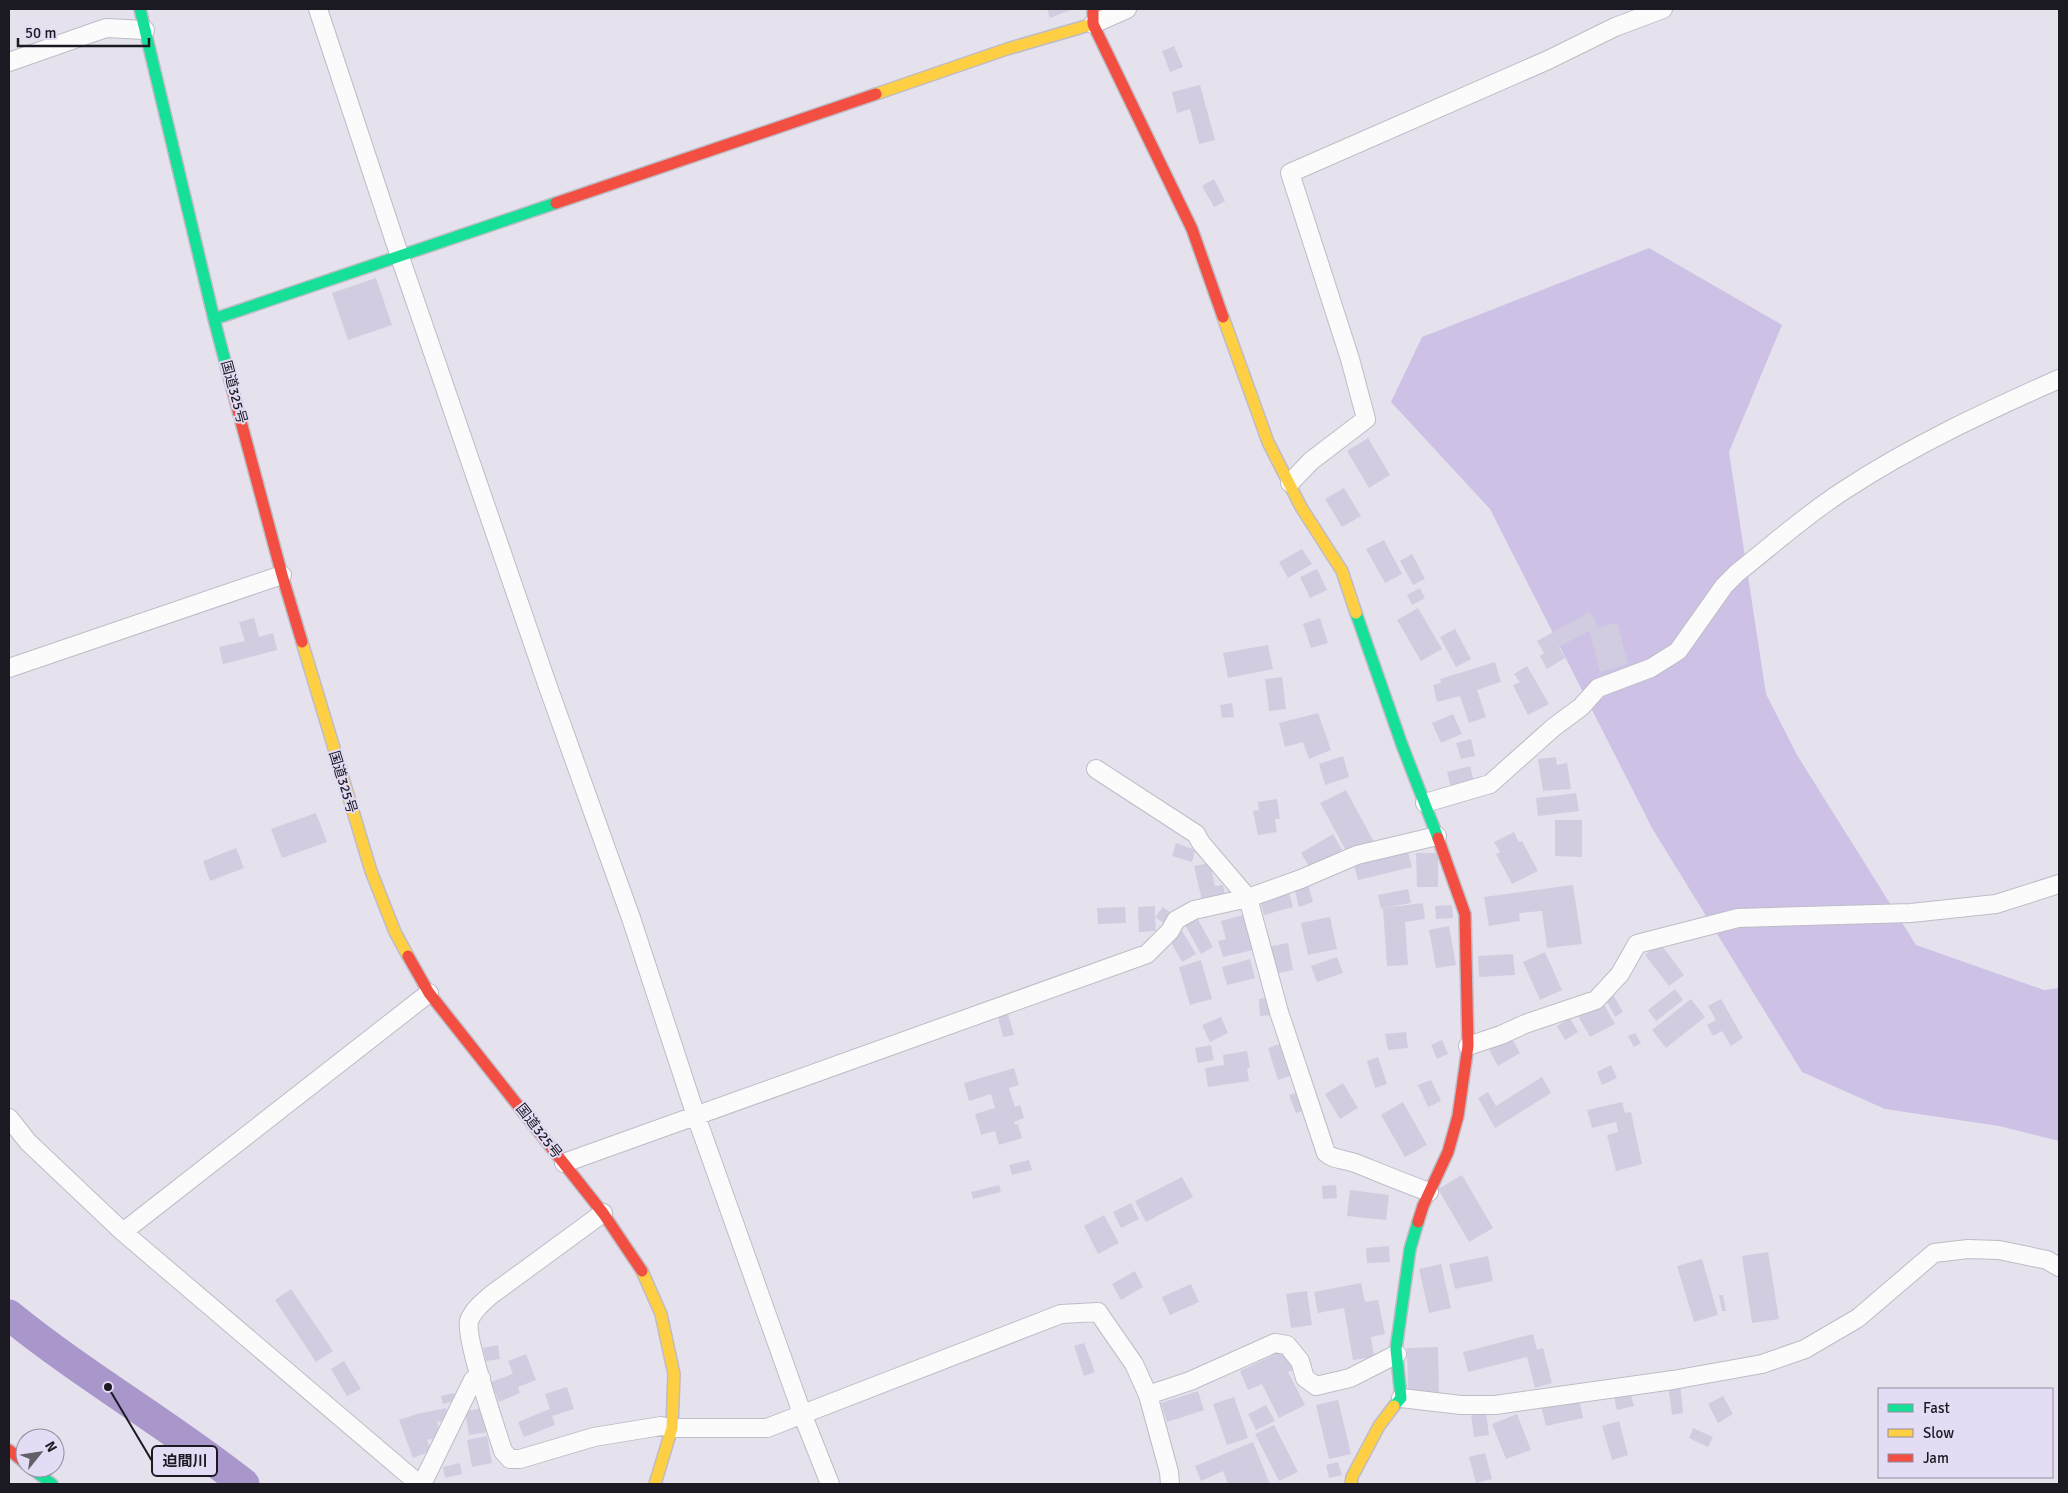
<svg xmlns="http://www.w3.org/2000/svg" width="2068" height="1493" font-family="Signika,'Noto Sans JP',sans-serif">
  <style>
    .green { fill: #cdc2e6 }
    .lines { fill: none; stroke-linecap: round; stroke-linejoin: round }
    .river { stroke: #a997cc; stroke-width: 31 }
    .building { fill: #d2cce0 }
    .street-casing { stroke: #bebcc6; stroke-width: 20 }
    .fast-casing { stroke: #bebcc6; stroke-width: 14 }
    .slow-casing { stroke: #bebcc6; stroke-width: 14 }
    .jam-casing { stroke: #bebcc6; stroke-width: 14 }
    .street { stroke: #fbfbfc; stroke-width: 18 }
    .fast { stroke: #16e098; stroke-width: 11 }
    .slow { stroke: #ffcf43; stroke-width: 11 }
    .jam { stroke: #f24e42; stroke-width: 11 }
    .labels { text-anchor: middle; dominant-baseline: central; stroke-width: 4; stroke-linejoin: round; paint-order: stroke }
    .street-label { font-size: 14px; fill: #1b1921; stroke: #e3dcf4 }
    .leader { fill: none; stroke: #1b1921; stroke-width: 2 }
    .callout-dot { fill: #1b1921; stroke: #e3dcf4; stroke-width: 2 }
    .callout { fill: #e3dcf4; stroke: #1b1921; stroke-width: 2 }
    .callout-label { font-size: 15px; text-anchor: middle; font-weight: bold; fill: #1b1921 }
  </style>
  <rect width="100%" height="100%" fill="#e5e2ee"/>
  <!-- green -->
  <path class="green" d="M1649,248L1782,325L1729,452L1766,694L1797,755L1916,945L2044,990L2059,988V1141L1999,1126L1885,1109L1802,1072L1652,828L1490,509L1391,402L1422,337Z"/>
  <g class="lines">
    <!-- river -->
    <path class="river" d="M9,1315C84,1376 168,1424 244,1484"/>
  </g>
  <!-- building -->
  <path class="building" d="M1047,9H1073L1050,18Z
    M1174,46L1183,67L1170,72L1162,51Z
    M1200,85L1215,140L1199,144L1190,109L1177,113L1172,92Z
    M1214,179L1225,201L1214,207L1202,186Z
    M376,278L392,325L348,340L332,293Z
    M1368,438L1390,475L1369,488L1347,451Z
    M1344,488L1361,516L1342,527L1325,499Z
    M1384,540L1402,574L1385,583L1366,549Z
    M1302,549L1312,564L1288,578L1279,562Z
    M1412,554L1425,579L1413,585L1400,561Z
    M1317,569L1327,590L1310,598L1300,577Z
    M1420,588L1425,598L1412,605L1407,595Z
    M1418,608L1442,649L1421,661L1397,620Z
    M1590,612L1598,626L1559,647L1565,658L1547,669L1540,656L1544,653L1537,641Z
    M254,618L259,637L273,633L277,650L223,664L219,647L245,641L239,622Z
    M1320,618L1328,643L1311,648L1303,624Z
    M1617,623L1628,664L1600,672L1589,630Z
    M1455,629L1471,659L1456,667L1440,637Z
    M1268,645L1273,669L1228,678L1223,653Z
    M1495,662L1501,682L1477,690L1486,717L1469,723L1460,696L1437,702L1433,685L1441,683L1440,679Z
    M1527,666L1549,704L1528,715L1513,685L1520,682L1514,674Z
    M1282,677L1286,709L1269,711L1265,679Z
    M1232,703L1234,717L1222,718L1220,705Z
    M1318,713L1331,750L1309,759L1303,742L1285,747L1279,723Z
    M1453,714L1462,734L1441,743L1432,723Z
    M1471,739L1475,756L1461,759L1456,743Z
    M1343,756L1349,777L1325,785L1319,764Z
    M1556,757L1557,765L1567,763L1571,789L1543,791L1538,759Z
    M1470,766L1474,782L1451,787L1447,772Z
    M1346,790L1374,842L1349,856L1320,803Z
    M1576,793L1579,811L1538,816L1536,798Z
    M1277,799L1280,819H1275L1277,832L1258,835L1253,811L1259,810L1258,802Z
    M316,813L327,842L282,858L271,829Z
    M1555,820H1582V857L1555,856Z
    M1514,832L1519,842L1522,841L1538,871L1512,884L1496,854L1500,852L1494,842Z
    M1333,834L1342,850L1310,868L1301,853Z
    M1176,843L1195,850L1192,862L1172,856Z
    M236,848L244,868L210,881L203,861Z
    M1407,848L1412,867L1358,880L1353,862Z
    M1416,853H1438V887H1417Z
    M1210,863L1215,886L1223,885L1225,896L1202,900L1194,866Z
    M1308,884L1313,902L1299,907L1294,888Z
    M1573,885L1582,944L1547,948L1542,911L1519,913L1520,921L1489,926L1484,897Z
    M1408,889L1411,903L1383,908L1423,903L1425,919L1405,922L1408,965L1387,966L1383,908L1381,909L1378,895Z
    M1289,892L1293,907L1264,915L1260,900Z
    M1452,905L1453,918L1436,919L1435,906Z
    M1155,906V917L1163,907L1172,914L1165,924L1155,917L1156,931L1139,932L1138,907Z
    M1125,907L1126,923L1098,924L1097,908Z
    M1243,915L1253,950L1223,957L1218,941L1226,939L1221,921Z
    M1196,916L1213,947L1201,954L1184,923Z
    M1330,917L1337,949L1308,955L1301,923Z
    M1449,926L1456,965L1436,968L1429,930Z
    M1181,929L1196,954L1182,962L1168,937Z
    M1288,943L1293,970L1274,974L1268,947Z
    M1660,943L1684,975L1669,986L1645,955Z
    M1545,952L1562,990L1540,1000L1523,962Z
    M1513,954L1515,975L1479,977L1478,956Z
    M1337,957L1343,973L1317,982L1311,966Z
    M1250,959L1255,978L1227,985L1222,967Z
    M1201,960L1212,999L1190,1005L1179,967Z
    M1675,989L1683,1000L1656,1021L1648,1010Z
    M1614,996L1623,1012L1615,1017L1606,1000Z
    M1268,997L1270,1015L1260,1016L1259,999Z
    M1691,999L1705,1017L1666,1048L1652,1030Z
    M1721,999L1743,1038L1731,1046L1722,1031L1713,1036L1707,1025L1716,1020L1708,1006Z
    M1603,1002L1615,1024L1590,1037L1578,1016Z
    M1008,1014L1014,1035L1003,1037L998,1017Z
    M1221,1017L1228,1033L1210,1042L1202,1025Z
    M1570,1018L1578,1032L1565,1040L1557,1026Z
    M1406,1032L1408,1048L1388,1050L1385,1034Z
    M1635,1033L1641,1043L1634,1047L1628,1036Z
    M1511,1037L1520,1053L1498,1066L1489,1050Z
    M1442,1040L1448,1054L1437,1059L1431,1045Z
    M1283,1043L1293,1075L1278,1080L1268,1048Z
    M1211,1045L1214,1060L1198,1063L1195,1048Z
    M1247,1051L1250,1067L1247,1068L1249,1081L1208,1087L1205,1068L1224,1065L1223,1055Z
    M1378,1057L1387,1084L1375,1088L1367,1061Z
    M1611,1065L1617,1078L1602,1085L1597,1072Z
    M1014,1068L1019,1085L1009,1088L1015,1107L1020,1105L1024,1118L1014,1122L1015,1125L1018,1124L1022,1138L999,1145L995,1131L981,1135L975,1114L995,1108L991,1094L969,1101L964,1083Z
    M1542,1077L1551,1093L1495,1128L1478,1098L1488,1092L1496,1106Z
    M1431,1080L1441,1101L1428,1107L1418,1085Z
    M1343,1083L1358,1108L1340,1119L1325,1094Z
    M1301,1091L1308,1109L1296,1113L1289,1095Z
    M1403,1102L1427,1145L1405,1157L1381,1115Z
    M1622,1102L1625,1113L1631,1112L1642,1164L1616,1171L1607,1135L1618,1132L1616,1122L1592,1128L1587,1110Z
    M1029,1160L1032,1170L1012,1175L1009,1165Z
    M1462,1175L1493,1228L1469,1242L1438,1189Z
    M1182,1177L1193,1197L1146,1222L1135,1201Z
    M999,1185L1001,1192L973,1199L971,1192Z
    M1336,1185L1337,1198L1323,1199L1322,1186Z
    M1350,1190L1389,1195L1386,1220L1347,1216Z
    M1131,1203L1139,1219L1121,1228L1113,1212Z
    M1104,1215L1119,1243L1098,1254L1084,1226Z
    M1389,1246L1390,1262L1367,1263L1366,1248Z
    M1768,1252L1779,1319L1752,1323L1742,1256Z
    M1488,1256L1493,1281L1455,1289L1449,1264Z
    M1702,1259L1718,1315L1694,1322L1677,1266Z
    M1441,1264L1451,1308L1429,1313L1419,1269Z
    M1135,1271L1143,1287L1121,1300L1112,1284Z
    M1361,1283L1365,1302L1378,1300L1385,1334L1371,1337L1374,1357L1353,1360L1344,1308L1318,1313L1314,1292Z
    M1191,1284L1199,1302L1170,1315L1162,1297Z
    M291,1289L333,1351L316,1362L275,1300Z
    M1307,1291L1312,1325L1291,1328L1286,1294Z
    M1719,1295H1723L1726,1311H1722Z
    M1533,1334L1537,1350L1543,1348L1552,1383L1535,1388L1527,1357L1468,1372L1463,1352Z
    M1084,1343L1095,1372L1084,1376L1074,1346Z
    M498,1345L500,1359L486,1361L483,1348Z
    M1438,1347L1439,1393H1408L1407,1348Z
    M1284,1350L1293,1370L1288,1372L1305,1405L1279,1418L1262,1384L1248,1390L1240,1371Z
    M526,1354L536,1380L518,1387L520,1393L499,1402L491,1382L513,1374L508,1361Z
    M344,1361L361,1389L347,1396L331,1369Z
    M1680,1382L1683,1413L1672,1415L1668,1384Z
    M567,1387L574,1409L552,1416L555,1425L524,1437L518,1422L550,1409L545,1394Z
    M1629,1388L1634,1406L1617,1410L1613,1392Z
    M1198,1391L1204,1410L1167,1422L1161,1403Z
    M454,1393L456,1401L443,1404L441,1396Z
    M1723,1396L1733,1414L1718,1423L1708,1404Z
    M1234,1397L1248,1438L1227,1445L1213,1404Z
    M1579,1398L1583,1418L1546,1426L1541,1406Z
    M1338,1400L1351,1454L1329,1459L1316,1405Z
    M1266,1405L1275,1421L1256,1430L1248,1414Z
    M446,1408L449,1420L437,1422L441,1437L427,1440L431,1451L413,1458L399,1420L417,1414Z
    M485,1408L489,1432L469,1435L465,1411Z
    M1486,1412L1489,1435L1474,1437L1471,1414Z
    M1517,1414L1531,1450L1506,1459L1492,1424Z
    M1619,1421L1628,1455L1612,1460L1602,1426Z
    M1274,1425L1298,1472L1279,1481L1255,1434Z
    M1693,1428L1713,1437L1708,1447L1689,1438Z
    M487,1436L492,1463L472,1467L467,1440Z
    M1253,1442L1270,1484H1228L1223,1471L1201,1481L1195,1466Z
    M1485,1453L1492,1479L1476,1483L1469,1457Z
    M1338,1462L1342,1475L1329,1478L1326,1465Z
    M460,1463L462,1474L445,1478L443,1467Z"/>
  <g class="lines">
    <defs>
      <path id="street" d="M318,9L400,257L547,684L631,918L696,1116L803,1416L830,1484
        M1093,24L1127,9
        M9,62L106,28L145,30
        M1290,483L1311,461L1366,419L1350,359L1290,173L1548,60L1615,27L1663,9
        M9,668L282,575
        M1096,769L1196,834L1201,843L1248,898L1279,1012L1326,1153C1334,1160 1344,1159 1355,1163C1380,1173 1404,1183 1429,1192
        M1425,803L1490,784L1554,727L1581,707L1598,688L1651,668L1678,651L1724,586L1737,573C1771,546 1807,514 1843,491C1911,446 1985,412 2059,379
        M1468,1046L1501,1035L1525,1024L1596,1000L1620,974L1637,944L1738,918L1911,913L1996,904L2059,884
        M9,1118L28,1142L123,1232L419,1484
        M564,1163L1147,954L1170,931L1176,920L1194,910L1248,898L1301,879L1357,855L1437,836
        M603,1213L491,1295C483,1302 473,1310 469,1321C465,1338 496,1429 503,1451L510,1459H520L594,1437L661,1426L672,1428H767L1061,1314L1098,1312L1134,1364L1148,1395L1169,1472L1170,1484
        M123,1232L429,993
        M1148,1395L1190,1381L1275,1343L1287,1345L1300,1361L1305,1378L1316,1386L1350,1378L1397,1354
        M1401,1398L1461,1405H1495L1673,1380L1762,1364L1805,1349L1858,1318L1934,1253L1968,1249L1999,1250L2047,1260L2059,1267
        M419,1484L425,1478L473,1380L481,1378"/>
      <path id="fast" d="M140,9L214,319L232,388
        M214,319L556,203
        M1356,613L1402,745L1438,838
        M1394,1406L1401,1398L1396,1349L1410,1249L1418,1222
        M31,1468L52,1484"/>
      <path id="slow" d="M876,94L1007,49L1093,24
        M1223,317L1268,442L1301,507L1342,571L1356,613
        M302,642L371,871L395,932L408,956
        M642,1271L661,1314L674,1374L672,1428L655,1484
        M1351,1484L1352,1477L1379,1426L1394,1406"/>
      <path id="jam" d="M1093,9V24L1192,229L1223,317
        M556,203L876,94
        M232,388L282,575L302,642
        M408,956L429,993L603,1213L642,1271
        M1418,1222L1423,1206L1448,1152L1458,1116L1468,1046L1465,914L1438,838
        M9,1450L25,1463"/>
    </defs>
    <!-- street casing -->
    <use href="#street" class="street-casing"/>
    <!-- fast casing -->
    <use href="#fast" class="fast-casing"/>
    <!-- slow casing -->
    <use href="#slow" class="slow-casing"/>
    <!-- jam casing -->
    <use href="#jam" class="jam-casing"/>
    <!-- street -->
    <use href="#street" class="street"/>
    <!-- fast -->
    <use href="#fast" class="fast"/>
    <!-- slow -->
    <use href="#slow" class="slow"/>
    <!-- jam -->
    <use href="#jam" class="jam"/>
  </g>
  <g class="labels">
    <!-- street labels -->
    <g class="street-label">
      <text transform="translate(234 392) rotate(75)">国道325号</text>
      <text transform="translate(343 782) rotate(73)">国道325号</text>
      <text transform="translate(539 1131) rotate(52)">国道325号</text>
    </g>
  </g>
  <!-- callouts -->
  <path class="leader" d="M108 1387L152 1461"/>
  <circle class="callout-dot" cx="108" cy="1387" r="5"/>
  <rect class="callout" x="152" y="1446" width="65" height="30" rx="5"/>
  <g class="callout-label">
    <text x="185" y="1466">迫間川</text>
  </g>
  <!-- border -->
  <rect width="2068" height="1493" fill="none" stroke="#1b1921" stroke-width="20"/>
  <!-- legend -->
  <rect x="1878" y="1388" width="175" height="90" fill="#e3dcf4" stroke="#938ea0"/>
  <rect x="1888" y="1404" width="25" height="8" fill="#16e098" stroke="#938ea0"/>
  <text x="1923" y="1413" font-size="15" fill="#1b1921">Fast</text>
  <rect x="1888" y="1429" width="25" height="8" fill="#ffcf43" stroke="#938ea0"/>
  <text x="1923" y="1438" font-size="15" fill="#1b1921">Slow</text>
  <rect x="1888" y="1454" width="25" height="8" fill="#f24e42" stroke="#938ea0"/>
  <text x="1923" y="1463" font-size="15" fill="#1b1921">Jam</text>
  <!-- north arrow -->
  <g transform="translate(40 1453) rotate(60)"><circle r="24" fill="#e3dcf4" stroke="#938ea0"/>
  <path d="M0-4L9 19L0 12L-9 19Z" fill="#625f69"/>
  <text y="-8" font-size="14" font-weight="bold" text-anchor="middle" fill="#1b1921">N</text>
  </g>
  <!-- scale -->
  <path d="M18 38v8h131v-8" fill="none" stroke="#1b1921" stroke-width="2.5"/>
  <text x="25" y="38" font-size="15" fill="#1b1921" stroke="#e3dcf4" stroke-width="4" paint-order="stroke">50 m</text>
</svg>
